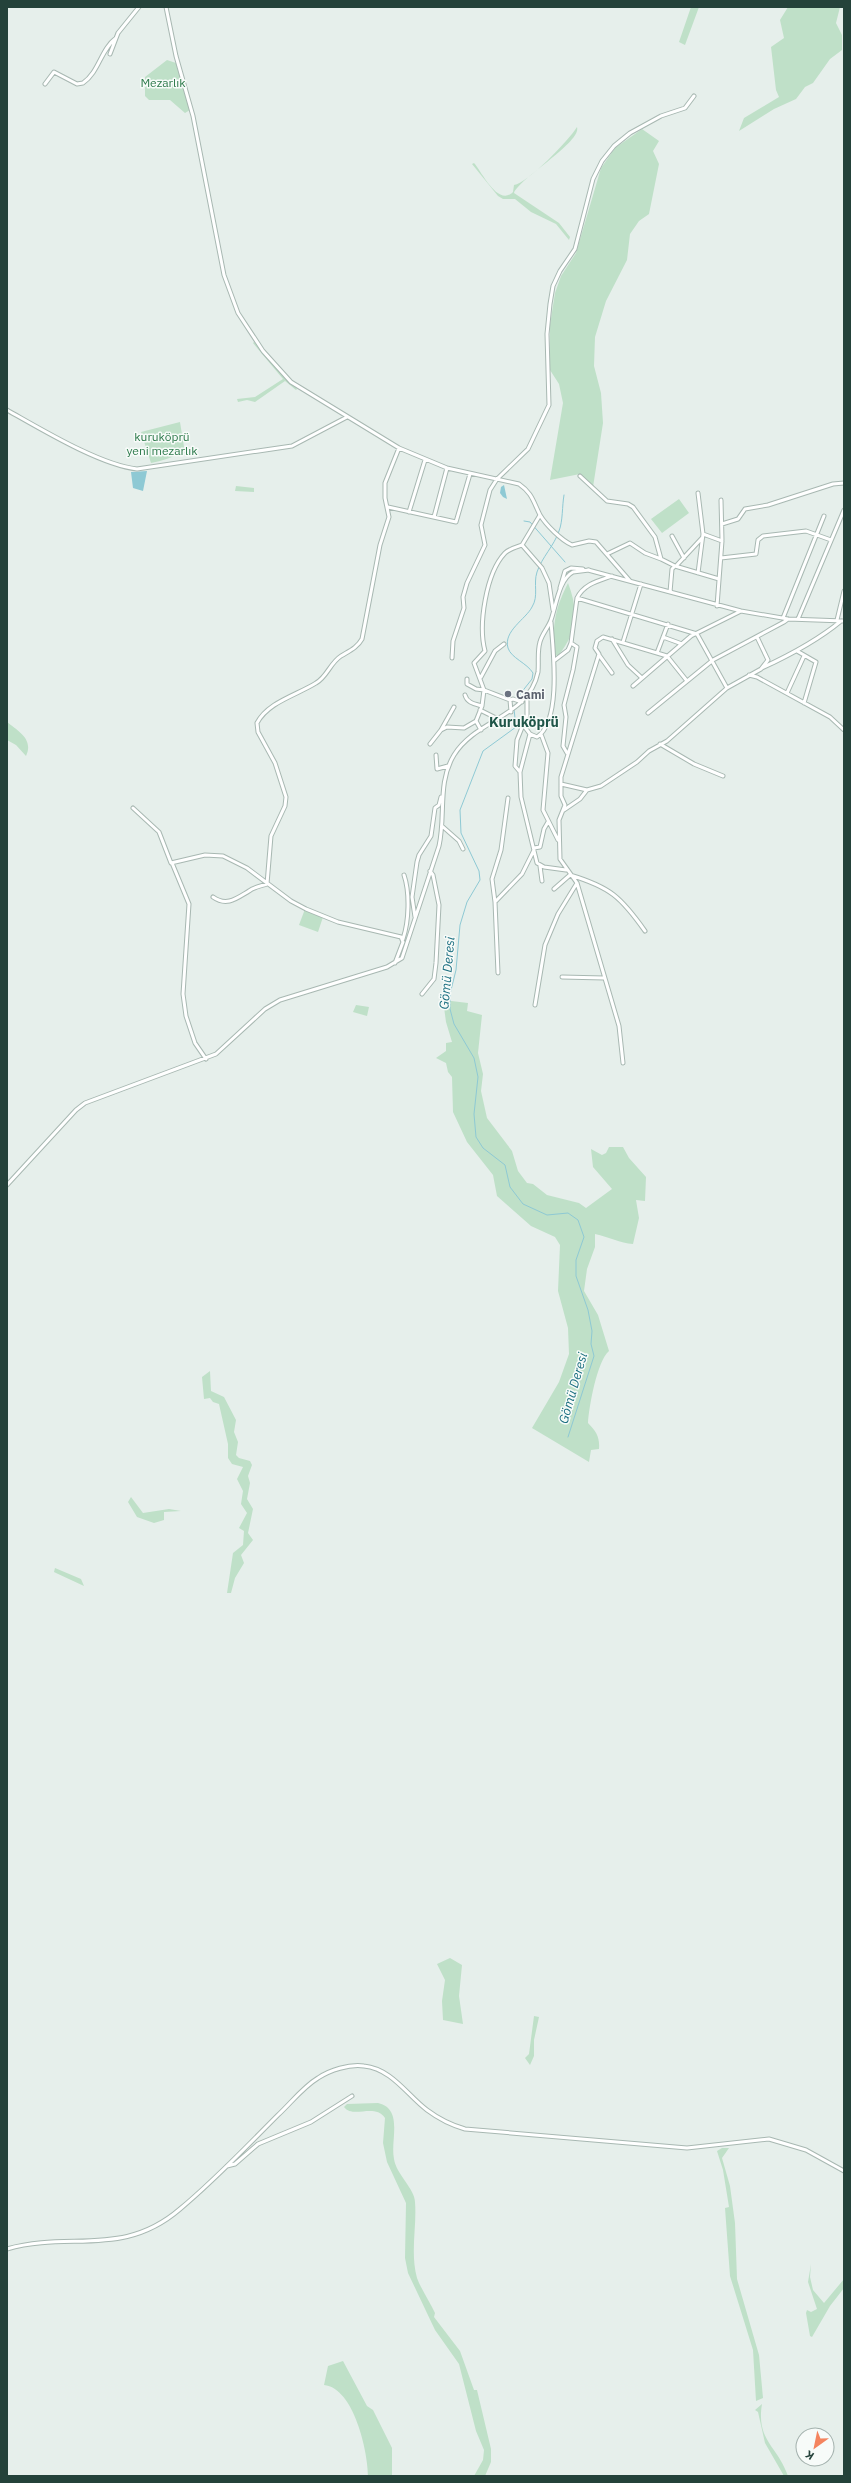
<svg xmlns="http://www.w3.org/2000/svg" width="851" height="2483" font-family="'IBM Plex Sans',sans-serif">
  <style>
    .green { fill: #bfe0c8 }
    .water { fill: #8ec9d4 }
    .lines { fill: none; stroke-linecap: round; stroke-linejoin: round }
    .stream { stroke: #8ec9d4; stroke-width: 1 }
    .minor-casing { stroke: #a8b8b2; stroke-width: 5 }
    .minor { stroke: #fff; stroke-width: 3 }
    .worship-dot { fill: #6b7280; stroke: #f7fbf9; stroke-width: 1.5 }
    .labels { text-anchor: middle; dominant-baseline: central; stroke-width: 3; stroke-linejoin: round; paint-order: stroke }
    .park-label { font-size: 12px; fill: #2d7a4b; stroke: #f7fbf9 }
    .worship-label { font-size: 12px; font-weight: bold; fill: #5b616d; stroke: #f7fbf9; text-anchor: start }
    .water-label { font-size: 13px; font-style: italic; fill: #1c6f80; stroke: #f7fbf9 }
    .quarter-label { font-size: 14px; font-weight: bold; fill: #1f5548; stroke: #f7fbf9 }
  </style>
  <rect width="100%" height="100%" fill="#e6efeb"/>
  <!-- green -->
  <path class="green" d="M691,7H699L685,45L679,42Z
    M788,7H840L836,23L842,35V50L830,59L813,83L805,87L796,99L774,109L739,131L744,118L779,97L776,90L771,47L784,38L780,20Z
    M167,60L176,63L190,110L185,113L170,100H149L145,96V77Z
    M577,127C582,142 520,178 514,193L559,223L570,237L569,240L556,224L531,212L515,199H503L498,196L472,164L474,163C482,172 498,207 513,192L514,185C528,183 569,140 577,127Z
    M642,129L659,141L653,151L659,164L649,214L639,221L630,234L627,260L606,301L595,337L594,366L601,393L603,423L593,487L580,474L550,480L563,403L559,384L550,370V325L555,293L561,276L576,253L601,168L615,148Z
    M254,342L297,389L296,390L285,381L255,402L247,400L238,402L237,399L255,397L283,379L253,343Z
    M180,422L185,453C172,456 164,461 151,463L141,432Z
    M236,486L254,488V492L235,491Z
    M679,499L689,513L662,533L651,519Z
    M568,583C579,611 577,633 558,656L554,654C553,624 554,611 568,583Z
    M7,722C18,731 34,739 26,756L16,745L7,740Z
    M305,909L323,917L318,932L299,925Z
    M443,1000L468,1003L467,1011L482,1015L478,1053L483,1074L481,1091L487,1118L512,1151L518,1171L527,1183L533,1184L547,1195L579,1203L586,1208L612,1189L593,1167L591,1149L602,1155L606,1153L609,1147H623L629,1158L646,1177L645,1201L636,1200L639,1218L633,1244C620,1243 609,1237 595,1234V1247L587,1269L584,1291L598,1315L609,1351C597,1361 589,1407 588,1423C596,1431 600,1437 599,1449L591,1450L589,1462L532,1428L559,1382L569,1354L568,1328L558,1291L560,1245L555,1237L531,1226L497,1196L493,1175L467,1142L453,1112L452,1077L448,1072L446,1063L436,1058L446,1051V1043L452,1042L446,1022Z
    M356,1005L369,1007L367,1016L353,1012Z
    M210,1371L211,1391L224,1397L236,1420L234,1432L238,1442L236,1455L239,1458L250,1461L252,1465L248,1476L250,1483L247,1499L253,1509L248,1533L253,1540L241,1555L244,1563L235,1578L231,1593H227L233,1553L243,1545L244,1531L239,1528L247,1513L241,1504L243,1491L237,1479L243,1467L232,1464L228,1458V1444L219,1404L213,1402L210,1398L204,1399L202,1377Z
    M131,1497L143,1513L169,1509L181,1511L164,1512V1520L154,1523L137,1517L128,1502Z
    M55,1568L81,1579L84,1586L56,1573L54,1572Z
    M450,1958L462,1965L459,1996L463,2024L443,2020L442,2001L445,1980L437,1964Z
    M534,2016L539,2017L534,2040V2056L530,2065L525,2058L529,2054Z
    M378,2103C404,2109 390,2140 394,2159C396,2174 415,2189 415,2202C417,2227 410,2252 417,2278C421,2289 430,2302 435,2313L434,2317L460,2351L474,2390H477L491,2449V2462L485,2476H474L483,2460L484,2450L476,2431L459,2364L435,2330L408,2273L405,2258L406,2203L387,2162L383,2143L385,2118C375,2103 353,2119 344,2107L347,2104Z
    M722,2148H729L722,2158L730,2186L735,2223L737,2279L759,2355L763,2398L756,2401L753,2350L730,2276L725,2208L729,2207L723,2170L717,2151Z
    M811,2264L810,2277L813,2290L824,2303L844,2279V2288L830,2306L812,2337L810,2336L806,2313L807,2310L811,2312L817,2309L808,2282Z
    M343,2361L367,2406L373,2410L392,2448V2476H368C368,2452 354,2388 324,2385L328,2366Z
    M762,2404C756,2441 777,2445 788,2476H784L765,2443L758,2412L755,2410Z"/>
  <!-- water -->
  <path class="water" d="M147,471L143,491L133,488L131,472Z
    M504,485L507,499L503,497L500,493L501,487Z"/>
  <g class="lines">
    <!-- stream -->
    <path class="stream" d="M524,521L530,522L565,562
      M517,698L532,679L533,673C527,663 511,658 508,648C503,631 526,619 532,607C539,596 533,584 537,572C542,557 554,546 559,531C563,521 562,506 564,495
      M514,709L516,727L483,751L460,810L461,833L479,871L480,880L467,902L460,925L456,970L450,994V1009L454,1024L474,1058L478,1077L474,1114L476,1137L483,1148L505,1165L510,1187L523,1204L547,1215L568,1213L578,1220L584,1237L576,1260V1276L588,1310L592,1331L591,1344L594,1356L568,1437"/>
    <defs>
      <path id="minor" d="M166,7L176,56L193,116L224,275L238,313L263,351L291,382L399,448L447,468L519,484C532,493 533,501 540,515C546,525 561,540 572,545L589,541L596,542L630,581
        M110,54L118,33L139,7
        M45,84L54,72L77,84L83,83C99,72 101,49 116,38
        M7,410C41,429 100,465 137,469L292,446L347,417
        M580,476L607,501L628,504L633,507L655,537L661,559L675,566
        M698,493L703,534L722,541L717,606
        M721,500L722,540
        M388,507L456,522L470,474
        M409,512L425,460
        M540,515L522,545L542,568L549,583L553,610
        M434,517L447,468
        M722,524L738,519L745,509L768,505L833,484L844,483
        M672,536L684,558
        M522,545C516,547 509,549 505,553C486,573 478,625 485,651L474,663L484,690L510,700L513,699L522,702
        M607,554L630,543L645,553L661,559
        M721,558L756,554L758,540L763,536L806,531L831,540
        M676,566L702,538
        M588,570L741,611L788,619L844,621
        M698,573L703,534
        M560,588L565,571L571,568L583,569
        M670,592L672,569L675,566L719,579
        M577,598L697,634L727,688
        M783,618L824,516
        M798,619L844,510
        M837,620L844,591
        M663,637L682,644
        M612,639L628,665L642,678
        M623,642L641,584
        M797,651L816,662L804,703
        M657,653L667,656L687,681
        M599,655L612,673
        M452,658L453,641L464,608L463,597L467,583L485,545L481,525L490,490L497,479L528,449L549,405L547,334L550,304L553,286L560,271L575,249L593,179L602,161L614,146L630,133L661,116L685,108L694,96
        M555,660L568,650L571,643L577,598C584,584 598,581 612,576
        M762,668C790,655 817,641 841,621
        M749,675L757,677L830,717L844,730
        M481,677L495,651L504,644
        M467,679V684L476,689L484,690L482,706L476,721L481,730
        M633,686L691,636L741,611
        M787,693L804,656
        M465,695C467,703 475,704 482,706
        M527,696V715L517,740L515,766L520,772L521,797L537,863L544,867L566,870
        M510,700L511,712
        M454,707L441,730L447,727L464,728L476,721
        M480,710L496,718
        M648,713L713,660L784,622L788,619
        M524,726L530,734L537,737C562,721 553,649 551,622
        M541,734L548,753L543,810L558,840
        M430,744L441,730
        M660,744L694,764L723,776
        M567,753L563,746L566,717L564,705L573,670L577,647L571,643
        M436,755L437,769L448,766
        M520,772L530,734
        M561,784L587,790
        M133,808L159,832L171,863L205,855L223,856L247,868L291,901L306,909L338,922L401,937L403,942L395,963
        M564,810L580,799L587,790L601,786L637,762L649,751L667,741L727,688L761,669L768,660L757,637
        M442,826L459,841L463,849
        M534,848L540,847L544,829L548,822
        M172,863L189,904L183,994L186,1016L195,1043L206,1059
        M540,866L542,881
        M554,889L570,875C610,887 621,897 645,931
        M213,897C227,907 237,898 249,891C254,887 261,886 267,884L271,836L285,806L286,797L275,763L258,732L257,723C268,702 297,695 316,683C327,677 330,663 341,656C349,651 357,648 362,639L380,545L389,517L385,498V483L399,448
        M495,902L492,879L501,850L508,798
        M415,917L412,897L417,862L419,855L431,836L435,808L439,805L441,797
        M403,939C409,921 410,893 404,875
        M498,973L495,902L522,874L534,850
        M562,977L604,978
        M422,994L434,979L436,963L439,905L433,875L430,871
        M535,1005L545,945L558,914L577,883
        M623,1063L619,1026L577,883L560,859L559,820L565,805L561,796V777L599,654L595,648L597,641L603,637L657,653L668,624
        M7,1185L76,1110L85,1103L216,1054L265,1009L280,1000L387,967L402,958L439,846C446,815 437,783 454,755C476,719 529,717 538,672C539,662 537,652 540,642C542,634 548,628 551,620C556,606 559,579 573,572L589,570
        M227,2166L235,2164L258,2144L311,2122L352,2096
        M7,2249C71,2231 123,2258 180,2209C215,2180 246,2147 278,2115C291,2103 303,2087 318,2078C330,2070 349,2064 364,2066C392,2069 407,2095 427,2110C439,2119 451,2125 465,2129L687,2148L769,2139L806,2150L844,2171"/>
    </defs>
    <!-- minor casing -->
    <use href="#minor" class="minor-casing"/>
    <!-- minor -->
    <use href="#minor" class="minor"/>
  </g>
  <!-- markers -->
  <circle class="worship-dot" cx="508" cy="694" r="4"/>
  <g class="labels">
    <!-- park labels -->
    <g class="park-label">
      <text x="163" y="82">Mezarlık</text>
      <text x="162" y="436">kuruköprü<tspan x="162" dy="14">yeni mezarlık</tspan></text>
    </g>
    <!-- worship labels -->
    <g class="worship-label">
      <text x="516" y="694">Cami</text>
    </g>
    <!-- water labels -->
    <g class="water-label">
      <text transform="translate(447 973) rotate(-85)">Gömü Deresi</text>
      <text transform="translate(573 1388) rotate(-74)">Gömü Deresi</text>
    </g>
    <!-- quarter labels -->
    <g class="quarter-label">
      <text x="524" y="722">Kuruköprü</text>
    </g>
  </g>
  <!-- border -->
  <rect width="851" height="2483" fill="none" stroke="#24423a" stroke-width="16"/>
  <!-- north arrow -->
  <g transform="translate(815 2447) rotate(213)"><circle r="19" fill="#f7fbf9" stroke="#a3b1ad"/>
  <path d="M0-3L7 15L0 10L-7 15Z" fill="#f4845f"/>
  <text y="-6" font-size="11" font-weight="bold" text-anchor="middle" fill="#24423a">K</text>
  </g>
</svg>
